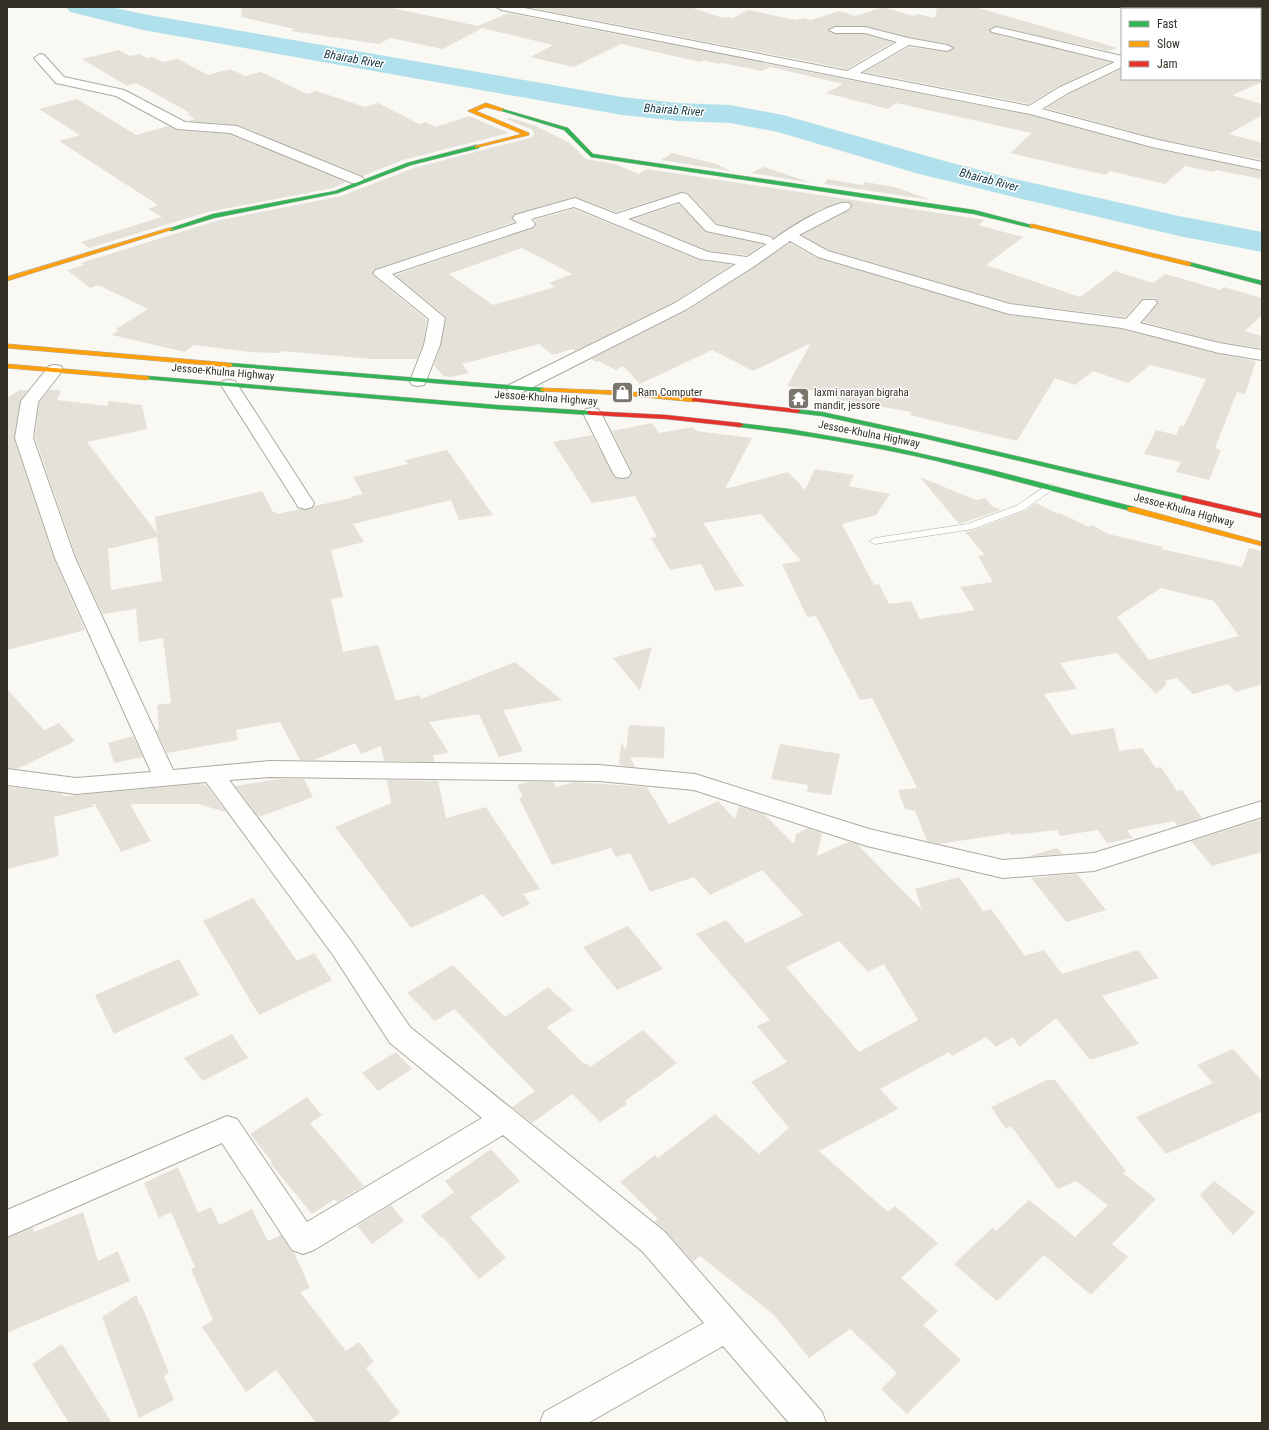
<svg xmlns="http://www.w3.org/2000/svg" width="1269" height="1430" font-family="'Roboto Condensed',sans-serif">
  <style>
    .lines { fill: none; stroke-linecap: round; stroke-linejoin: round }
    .river { fill: #afe0ec; fill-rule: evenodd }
    .building { fill: #e4e1d9; fill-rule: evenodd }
    .lane-casing { stroke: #aca9a2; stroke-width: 1 }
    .street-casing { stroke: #aca9a2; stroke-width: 2 }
    .fast-casing { stroke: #aca9a2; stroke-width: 1 }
    .slow-casing { stroke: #aca9a2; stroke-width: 1 }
    .jam-casing { stroke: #aca9a2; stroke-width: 1 }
    .lane { fill: #fefefd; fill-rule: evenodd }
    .street { fill: #fefefd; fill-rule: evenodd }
    .fast { fill: #30b455; fill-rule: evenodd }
    .slow { fill: #ff9f0a; fill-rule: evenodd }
    .jam { fill: #e5322d; fill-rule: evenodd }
    .labels { text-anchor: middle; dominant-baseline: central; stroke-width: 3; stroke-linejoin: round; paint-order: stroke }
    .far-street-label { font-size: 11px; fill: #353026; stroke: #fff }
    .far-poi-label { font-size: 11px; fill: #353026; stroke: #fff; text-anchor: start }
    .far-water-label { font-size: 12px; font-style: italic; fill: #13363f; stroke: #fff }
  </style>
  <rect width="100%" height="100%" fill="#faf8f2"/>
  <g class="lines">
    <!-- river -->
    <path class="river" d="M66,7H111L143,14L622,97L678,103L730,105L783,115L941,160L1010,178L1179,216L1262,232V252L1179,236L1010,196L919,174L778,132L730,123L678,121L622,115L143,30L70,12Z"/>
  </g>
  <!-- building -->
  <path class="building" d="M242,7H387L478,26L508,13L1030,115L1152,148L1262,171V179L1216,170L1214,172L1185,166L1165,184L1110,171L1106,175L1010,153L1032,133L896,103L888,109L826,93L843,84L770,67L762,71L722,63L719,64L704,60L700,62L621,44L574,67L530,57L553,45L482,28L443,49L390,38L379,44L291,31L295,29L241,17Z
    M534,7H690L723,18L728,17L733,18L748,10L796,20L803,18L811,20L840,11L855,16L883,7L913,16L918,14L935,18L937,7H975L1118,48L1109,51L996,26L989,29L992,33L1110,62L1059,86L1029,104L864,72L909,47L947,52L954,49L947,44L908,37L865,26H835L828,29L835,34H865L893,42L847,69L532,8Z
    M119,50L130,56L139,54L147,58L152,57L163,62L178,59L208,75L230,69L245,76L261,72L307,94L316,91L365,107L378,103L419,124L425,122L436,127L469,116L509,133L403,160L363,176L238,125L188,121L195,119L187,114L190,113L136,83L127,86L82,59Z
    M1122,69V79H1262V82L1232,95L1262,104V115L1229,134L1262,143V160L1154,138L1046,108L1069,94Z
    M77,99L136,135L168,126L177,130L230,134L346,182L333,188L208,212L89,248L81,242L162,217L148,209L158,205L59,141L80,135L39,109Z
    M510,118L534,125L570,143L586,159L615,164L639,174L647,169L985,220L978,225L1023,237L986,265L1080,297L1115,271L1153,283L1166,274L1220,290L1224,287L1262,298V315L1245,331L1262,336V348L1219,342L1143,322L1158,304L1155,298L1142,299L1125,317L1010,303L829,250L802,235L850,210L852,205L849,202H842L821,209L773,238L771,236L717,224L688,193L682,192L616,212L575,197L515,214L512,218L514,222L376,269L372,272L375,277L427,320L423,345L417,359H371L282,351L280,353L250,352L194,345L185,352L112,335L119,330L116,329L148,309L98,285L90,288L67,270L84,265L81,263L216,221L341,196L414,168L533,137L534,134L533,130L506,119Z
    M672,153L716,164L731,171L661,160Z
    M764,167L812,183L751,173Z
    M827,179L862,185L865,182L895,187L931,200L824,184Z
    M679,204L706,232L763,245L747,255L708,251L632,219Z
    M574,209L699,260L732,265L674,302L575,351L572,349L553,355L539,344L462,364L469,373L451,377L443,376L434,365L441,345L446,317L395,275L533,228L536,224L534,220ZM522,248L572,274L549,283L555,287L493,305L449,274Z
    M790,243L818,258L1009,315L1122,329L1219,354L1256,361L1245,394L1237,392L1215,448L1221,450L1209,480L1176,472L1181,462L1144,454L1156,430L1176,435L1181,425L1184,426L1206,379L1150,365L1128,383L1093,371L1075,385L1055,378L1017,441L910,415L912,412L836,399L838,395L787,386L811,343L753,371L712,350L640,384L623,366L616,370L599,361L596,362L591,359L688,310Z
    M20,390H28L20,401L14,438L54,559L85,630L7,650V398Z
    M49,390H61L57,400L108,406V401L142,405L147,429L87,442L157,533L155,517L262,491L273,512H276L277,514L300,509L305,510L314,506L352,498L351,497L363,494L353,477L408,464L405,460L447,450L493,515L459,520L451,500L353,524L364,542L331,550L343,597L331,599L343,652L378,645L396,701L419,695L421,699L515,662L562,700L503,710L523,751L499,757L479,714L429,722L449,753L433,755L434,762L384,761L381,746L361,754L355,743L314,760H300L280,722L236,730L238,740L167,753L156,730L159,729L157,705L171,703L163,638L139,642L136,609L103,614L76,557L35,438L39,403ZM157,537L162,581L111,590L108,549Z
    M652,423L659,433L693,427L696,431L752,438L725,489L788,472L805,490L815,469L854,475L849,486L890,494L876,515L842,524L874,585L879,584L889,604L911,601L920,619L975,610L960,587L993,582L978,556L985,555L965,532L974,530L1025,511L1036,503L1058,514L1060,513L1089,527L1092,525L1108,534L1163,547L1161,549L1242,567L1249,548L1262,551V684L1236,692L1228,684L1193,694L1177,678L1165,681L1167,684L1156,694L1117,653L1060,663L1077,689L1044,694L1071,735L1114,728L1119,751L1142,748L1156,768L1161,767L1177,791L1182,790L1202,818L1177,826L1174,821L1127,830L1133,838L1107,843L1098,830L1060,836L1058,830L1011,835L1010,833L939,844L927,841L915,811L905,809L898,790L917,788L872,698L860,700L816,616L807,617L782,564L801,561L761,514L703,523L744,586L715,591L701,564L670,570L651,538L657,537L635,496L592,503L553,442L592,435L615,478H628L632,472L612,431ZM1161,588L1214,601L1239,636L1149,660L1117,617Z
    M920,477L976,500L985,498L992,506L1001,510L959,524Z
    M652,647L640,691L613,658Z
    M7,689L44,730L59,723L75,741L17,769L7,768Z
    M629,725L665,727L664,758L630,757L635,767L619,765L621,742L626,750Z
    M133,736L143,757L114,763L108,743Z
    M780,744L840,754L831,795L807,792L808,785L771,779Z
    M279,779H304L313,797L259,817L235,786Z
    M387,780L438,781L446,818L486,807L540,889L523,894L530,904L502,917L483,894L411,928L335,827L391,803Z
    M528,782H553L556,787L575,782L647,787L669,824L718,801L735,819L739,806L764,814L794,844L796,834L808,828L822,833L817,856L848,842L857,844L922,910L915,889L959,877L983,911L991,909L1025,956L1044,950L1062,974L1138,950L1159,978L1102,996L1139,1044L1090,1060L1056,1018L1019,1047L1013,1037L996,1047L986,1037L952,1056L949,1052L880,1089L898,1109L819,1151L888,1212L895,1206L938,1243L901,1278L938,1311L923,1325L961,1360L907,1414L881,1389L897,1373L850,1329L809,1358L774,1315L700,1256L693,1262L666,1231L654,1222L658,1219L620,1182L655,1155L658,1158L715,1114L759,1154L789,1128L751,1082L787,1062L757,1026L770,1020L696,934L726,920L746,943L803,915L762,870L710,895L694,877L650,892L630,853L616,857L611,848L552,865L519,798L523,797L517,785ZM839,941L868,972L884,964L918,1020L859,1052L786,967Z
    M197,784L206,785L226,812L198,804H130L151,841L121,852L95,804H90L95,806L54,817L59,856L7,869V787L58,793L66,796Z
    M1262,819V852L1212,866L1191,841Z
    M1057,848L1062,854L1026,857Z
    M1077,874L1106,910L1066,922L1031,878Z
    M253,898L297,961L314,953L332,980L259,1015L203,921Z
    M628,926L663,969L617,990L583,947Z
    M179,959L199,995L114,1034L95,995Z
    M453,965L505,1017L548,987L573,1010L547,1027L584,1064L586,1063L590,1067L643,1030L677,1063L625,1101L627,1104L600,1122L572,1094L532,1123L512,1107L535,1091L454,1009L435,1021L407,993Z
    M232,1034L248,1058L203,1081L184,1058Z
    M1233,1049L1262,1081V1111L1166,1154L1136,1117L1213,1083L1197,1065Z
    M396,1052L412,1069L378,1091L362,1073Z
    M1047,1080H1055L1126,1171L1123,1173L1156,1199L1112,1244L1128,1257L1091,1295L1044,1255L997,1301L954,1264L992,1228L996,1231L1029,1200L1075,1237L1108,1205L1076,1181L1058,1189L1011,1126L1006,1129L991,1107Z
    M307,1097L322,1115L310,1123L364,1186L337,1202L335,1199L312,1214L270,1163L272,1162L250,1134Z
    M491,1149L520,1181L470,1217L506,1258L479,1279L443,1237L441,1238L421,1216L454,1192L445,1181Z
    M178,1167L198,1213L211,1207L219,1225L252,1209L268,1241L281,1235L291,1251L294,1252L310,1288L300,1292L346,1351L359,1342L374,1362L366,1368L400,1413L387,1423H316L276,1370L246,1392L202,1327L213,1320L191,1269L195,1267L171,1212L159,1218L144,1183Z
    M1214,1181L1255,1212L1233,1235L1200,1195Z
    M391,1205L404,1221L372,1244L357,1226Z
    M83,1212L98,1261L118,1251L130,1281L7,1333V1238L33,1227L34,1232Z
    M136,1295L140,1305L141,1304L169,1373L164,1376L174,1400L139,1418L102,1317Z
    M62,1344L112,1423H69L32,1364Z"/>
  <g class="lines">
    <defs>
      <path id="lane" d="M1049,484L1053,485L1054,487L1053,489L1024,510L973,529L875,544L869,541L875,538L967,524L1016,506Z"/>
      <path id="street" d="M496,7H519L847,71L897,42L865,33H835L829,30L835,27H865L908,38L947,45L953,48L947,51L909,45L860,73L1029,106L1060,87L1115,62L992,32L990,30L996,27L1122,56V67L1068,93L1042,109L1154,139L1262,162V170L1152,147L1030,114L502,10Z
        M1238,7H1253L1251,9H1236Z
        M40,54L44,55L64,77L124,90L185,122L237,126L362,177L364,180L362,183H352L230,133L177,129L116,96L56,83L34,58Z
        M682,193L687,194L716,225L771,237L773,240C786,230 834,199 849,203L851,206L849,209L799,235L828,251L1010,304L1126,319L1143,300H1155L1157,303L1140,323L1219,343L1262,350V360L1219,353L1122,328L1009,314L818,257L790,241L756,265L687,309L521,393L515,394L509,393L507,389L509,385L675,303L736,264L700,259L574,207L531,219L535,224L533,227L392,274L445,318L440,345L426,381L424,385L418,386L412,385L410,381L424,345L429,319L376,276L373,273L376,270L517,223L513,218L515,215L575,198L616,214ZM679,202L706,231L767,244L747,257L708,252L628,219Z
        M55,365L61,366L63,370L38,402L33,438L75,558L173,770L269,761L599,765L695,774L869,829L1003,860L1094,853L1262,801V817L1094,871L1003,878L867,846L694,790L599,781L269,777L229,780L351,941L410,1027L665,1232L822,1412L826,1423H789L723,1346L588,1423H540L544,1412L704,1323L643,1252L503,1135L314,1250L303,1254L292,1250L222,1143L7,1237V1210L227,1116L237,1119L307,1222L482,1118L390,1043L333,955L206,782L76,794L7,785V769L76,778L151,772L55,558L15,438L21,401L49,366Z
        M229,380L235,381L314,503L312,507L305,509L298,507L296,503L221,385L223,381Z
        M592,408L598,409L601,413L631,473L628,477L622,478L616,477L613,473L583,413L586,409Z"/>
      <path id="fast" d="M499,108L568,128L593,154L974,210L1035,226L1032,228L974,214L591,157L564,130L499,110Z
        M477,145L479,146V148L411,165L338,193L214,218L171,231L168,229L213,214L335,191L407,163Z
        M1189,262L1262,281V285L1187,265L1186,264Z
        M230,363L543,388L546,390L543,392L228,366V364Z
        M147,376L496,405L591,411L595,413L591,415L496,409L145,379V377Z
        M794,409L822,412L923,434L1185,496L1189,498L1185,500L923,438L822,416L797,413L793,411Z
        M737,423L789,429L887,446L988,469L1134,507L1135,509L1131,511C1066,495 1002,477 937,461C872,446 806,435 740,427H737Z"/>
      <path id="slow" d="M486,103L504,109L501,111L486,107L476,111L529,133V135L475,148V146L522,134L468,111Z
        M1032,224L1189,262L1192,264L1189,266L1030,227L1029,226Z
        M169,228L174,229L7,281V277Z
        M7,344L230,363L233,365L230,367L7,348Z
        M7,364L147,376L150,378L147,380L7,368Z
        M543,388L622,391L694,398L698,400L694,402L622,395L541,391L540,390Z
        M1128,507H1134L1262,542V546L1128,511L1127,509Z"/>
      <path id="jam" d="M694,398L797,409L801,411L797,413L692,401V399Z
        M588,411L666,415L740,423L744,425L740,427L666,419L591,415L587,413Z
        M1182,496H1185L1262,514V518L1182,500Z"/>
    </defs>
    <!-- lane casing -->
    <use href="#lane" class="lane-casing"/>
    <!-- street casing -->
    <use href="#street" class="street-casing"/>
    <!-- fast casing -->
    <use href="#fast" class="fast-casing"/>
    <!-- slow casing -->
    <use href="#slow" class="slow-casing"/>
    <!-- jam casing -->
    <use href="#jam" class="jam-casing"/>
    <!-- lane -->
    <use href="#lane" class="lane"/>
    <!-- street -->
    <use href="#street" class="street"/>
    <!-- fast -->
    <use href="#fast" class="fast"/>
    <!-- slow -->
    <use href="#slow" class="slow"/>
    <!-- jam -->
    <use href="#jam" class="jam"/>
  </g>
  <!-- icons -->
  <defs>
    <symbol id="shop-square" viewBox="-11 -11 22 22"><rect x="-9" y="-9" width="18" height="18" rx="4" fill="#7a766d" stroke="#fff"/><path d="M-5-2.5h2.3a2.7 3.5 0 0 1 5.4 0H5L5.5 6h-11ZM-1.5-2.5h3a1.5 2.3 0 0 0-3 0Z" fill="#fff"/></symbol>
    <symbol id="temple-square" viewBox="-11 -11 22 22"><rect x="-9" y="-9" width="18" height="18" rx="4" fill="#7a766d" stroke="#fff"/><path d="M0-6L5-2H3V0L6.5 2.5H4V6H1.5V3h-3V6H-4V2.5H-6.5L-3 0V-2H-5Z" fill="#fff"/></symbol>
  </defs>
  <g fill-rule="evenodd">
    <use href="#shop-square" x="610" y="380" width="25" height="25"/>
    <use href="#temple-square" x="786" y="386" width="25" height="25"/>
  </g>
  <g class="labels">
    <!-- far-street labels -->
    <g class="far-street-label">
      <text transform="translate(223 372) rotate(5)">Jessoe-Khulna Highway</text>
      <text transform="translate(546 398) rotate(4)">Jessoe-Khulna Highway</text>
      <text transform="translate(869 434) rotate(11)">Jessoe-Khulna Highway</text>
      <text transform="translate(1184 510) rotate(15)">Jessoe-Khulna Highway</text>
    </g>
    <!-- far-poi labels -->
    <g class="far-poi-label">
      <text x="638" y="392">Ram Computer</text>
      <text x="814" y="392">laxmi narayan bigraha<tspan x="814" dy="13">mandir, jessore</tspan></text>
    </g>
    <!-- far-water labels -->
    <g class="far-water-label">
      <text transform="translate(354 59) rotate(10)">Bhairab River</text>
      <text transform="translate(674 110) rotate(4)">Bhairab River</text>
      <text transform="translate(989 180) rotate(15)">Bhairab River</text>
    </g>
  </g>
  <!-- border -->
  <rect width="1269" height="1430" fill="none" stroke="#353026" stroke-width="16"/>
  <!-- legend -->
  <rect x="1121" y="8" width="140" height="72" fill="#ffffff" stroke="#aeaca8"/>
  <rect x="1129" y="21" width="20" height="6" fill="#30b455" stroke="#aeaca8"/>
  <text x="1157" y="28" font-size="12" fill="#353026">Fast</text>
  <rect x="1129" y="41" width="20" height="6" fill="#ff9f0a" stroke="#aeaca8"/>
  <text x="1157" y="48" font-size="12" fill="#353026">Slow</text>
  <rect x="1129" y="61" width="20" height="6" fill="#e5322d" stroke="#aeaca8"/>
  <text x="1157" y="68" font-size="12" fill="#353026">Jam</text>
</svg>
